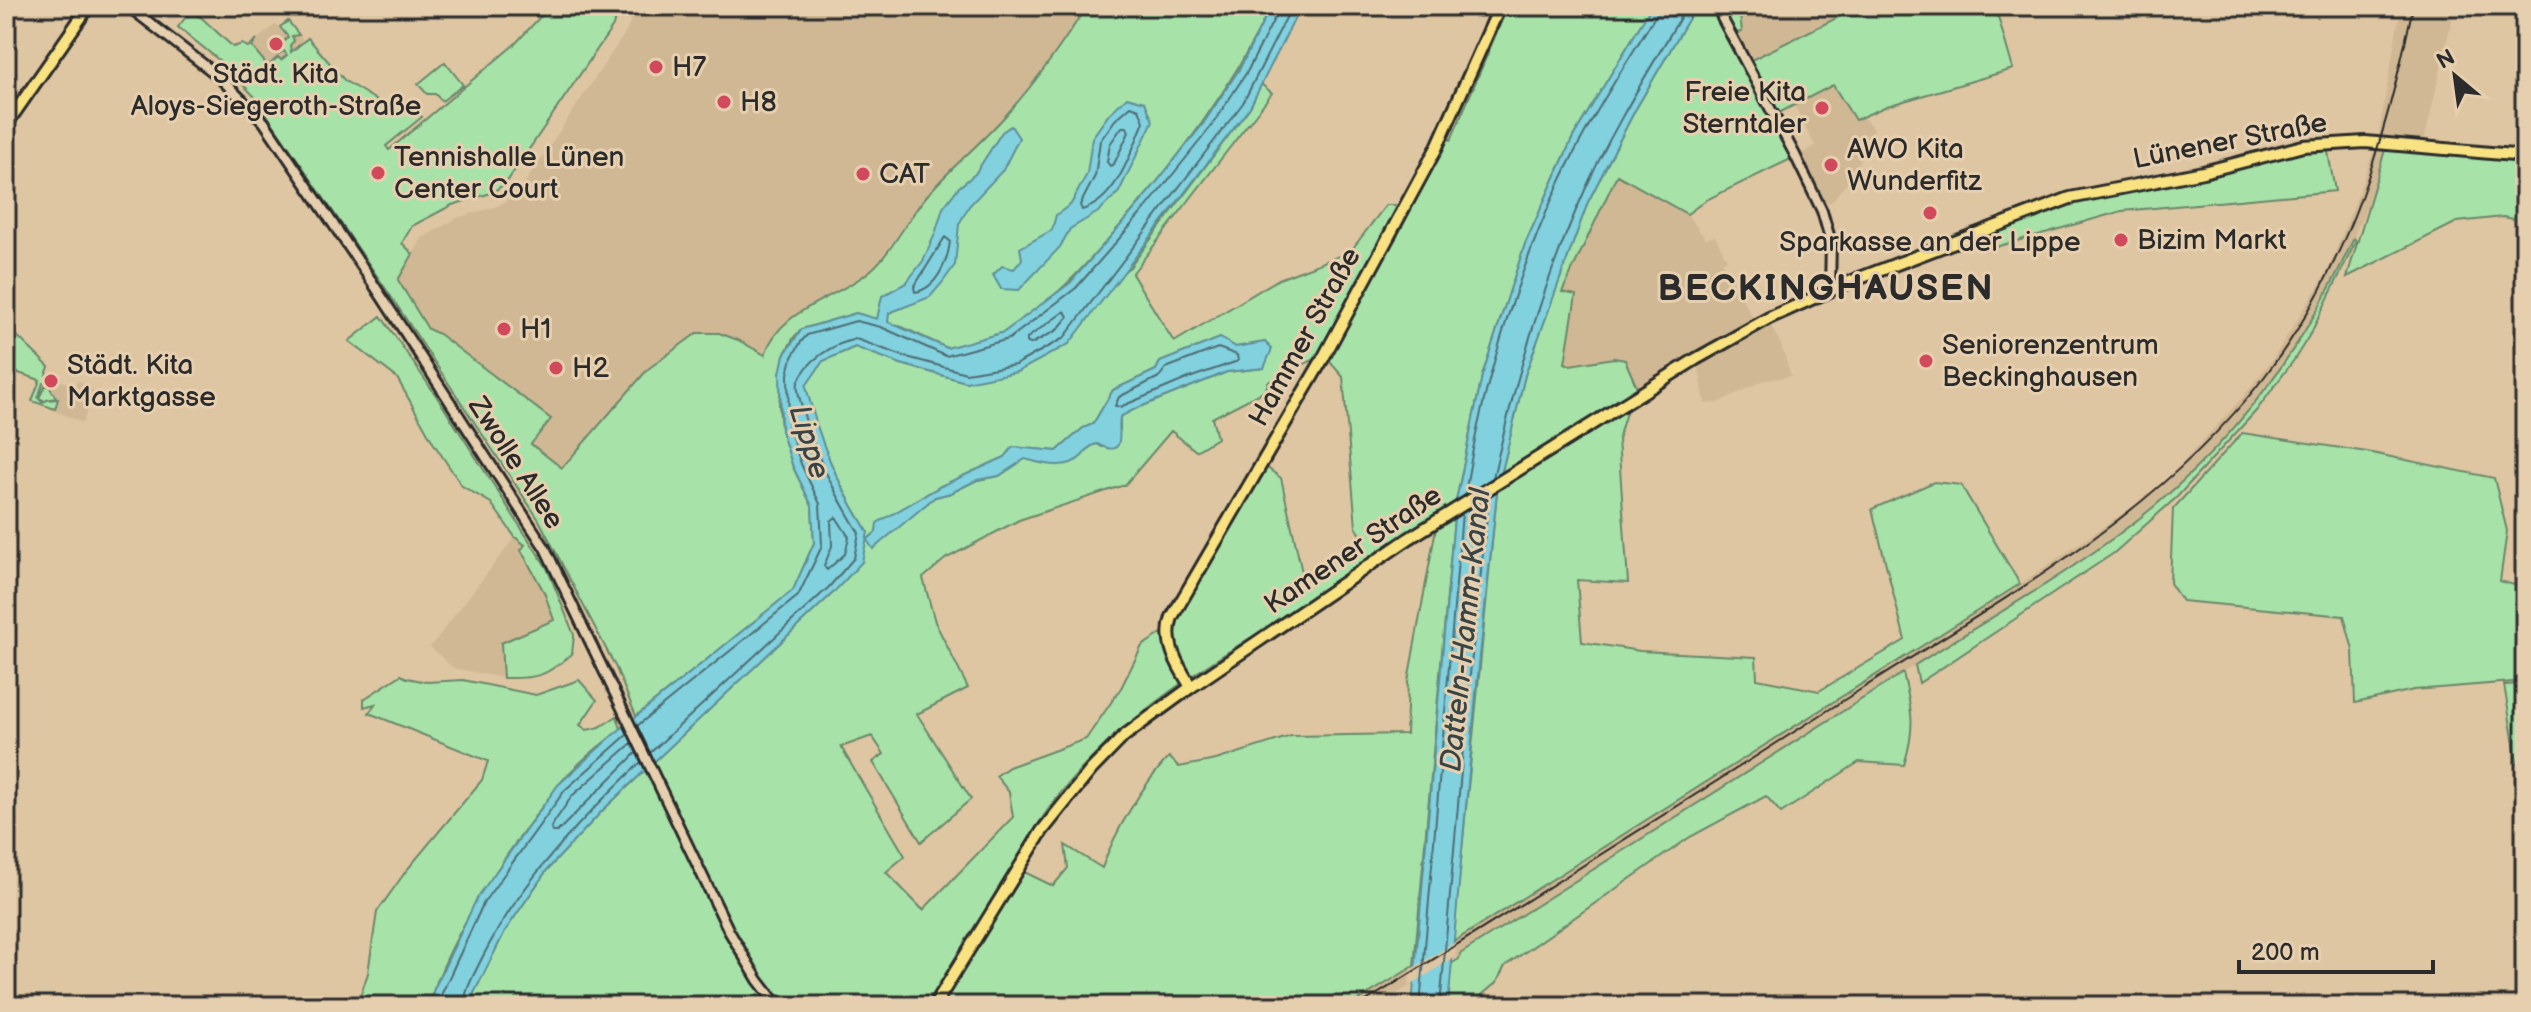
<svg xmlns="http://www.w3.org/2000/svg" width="2531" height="1012" font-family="'Balsamiq Sans',sans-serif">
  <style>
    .built { fill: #d1b894 }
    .green { fill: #a7e3a8; stroke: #69876a; stroke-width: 2; fill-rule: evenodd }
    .water { fill: #82d1df; stroke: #5f8f97; stroke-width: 2 }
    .pier { fill: #dfc6a2 }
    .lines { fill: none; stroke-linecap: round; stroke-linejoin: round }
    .shore { stroke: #4e6d73; stroke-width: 2 }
    .minor-casing { stroke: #2b2b2b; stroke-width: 14 }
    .major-casing { stroke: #2b2b2b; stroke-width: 16 }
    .minor { stroke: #e6cfaf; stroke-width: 8 }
    .major { stroke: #f8e281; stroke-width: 10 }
    .rail { stroke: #2b2b2b; stroke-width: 2 }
    .poi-dot { fill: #d1495b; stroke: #e6cfaf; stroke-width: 3 }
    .labels { text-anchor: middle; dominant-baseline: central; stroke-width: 6; stroke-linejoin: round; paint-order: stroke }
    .poi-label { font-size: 28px; fill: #2b2b2b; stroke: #e6cfaf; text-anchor: start }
    .street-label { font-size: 28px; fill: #2b2b2b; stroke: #e6cfaf }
    .water-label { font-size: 30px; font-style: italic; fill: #384446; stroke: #e6cfaf }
    .district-label { font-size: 36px; font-weight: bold; letter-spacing: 2px; fill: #2b2b2b; stroke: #e6cfaf }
  </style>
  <rect width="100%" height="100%" fill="#dfc6a2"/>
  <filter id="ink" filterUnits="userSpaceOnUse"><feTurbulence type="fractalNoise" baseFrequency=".0125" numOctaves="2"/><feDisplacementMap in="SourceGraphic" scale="16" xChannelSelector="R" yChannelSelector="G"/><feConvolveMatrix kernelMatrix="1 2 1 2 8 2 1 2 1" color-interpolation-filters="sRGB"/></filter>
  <g filter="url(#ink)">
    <!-- built -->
    <path class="built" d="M631,6H1087L1046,69L1007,115L929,193L872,269L826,299L793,315L765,356L738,340L648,369L562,468L530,444L550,419L439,334L428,329L398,280L422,238L457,218L498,206L518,193L627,30L631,18Z
      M1739,6H1861L1743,64L1733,33L1742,31Z
      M2401,6H2455L2422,151L2365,210L2336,279L2311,325L2266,389L2229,434L2173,490L2124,530L2040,586L1413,984L1377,1006H1349L1821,709L1834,703L2020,584L2128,510L2170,476L2241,399L2272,360L2326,274L2355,203L2378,138Z
      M288,21L305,42L268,72L248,47L276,24L279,28Z
      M1834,85L1854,120L1862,117L1874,128L1853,176L1830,203L1826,202L1800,155L1815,146L1794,105Z
      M1617,174L1687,214L1706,239L1715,236L1727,259L1722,262L1753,318L1768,320L1781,345L1791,376L1762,381L1718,403L1705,404L1698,362L1642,399L1614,358L1570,365L1565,363L1575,296L1562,293Z
      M20,339L49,367L47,375L75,386L77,381L88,385L93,391L83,423L32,401L40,381L6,369V356Z
      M515,537L525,545L554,621L501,643L503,678L453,668L430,647Z"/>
    <!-- green -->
    <path class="green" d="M557,6H618L613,26L506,183L491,193L452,205L412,226L402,243L413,254L398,280L428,329L439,334L551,419L531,444L562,468L648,369L697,333H719L738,340L765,355C779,308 836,300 871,270C892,252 910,214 930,192C954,165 983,141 1007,114C1038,80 1062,44 1087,6H1271C1232,89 1178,159 1118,228C1085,266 1051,305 1006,331C989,340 965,343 947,348L902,327L856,313L802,329L794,337L784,355L779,405L781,430L793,467L812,506L814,543L793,591L636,716L616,668L539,520L390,295L254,96L220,61L178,27L190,12L202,18L233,47L242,44L248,47L257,39L252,47L268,66L278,57L281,60L287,55L284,51L278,54L281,51L280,46L288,37L280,27L288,21L299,35L292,36L294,41L290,45L291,52L308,38L345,81L394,111L389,103L399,95L422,117L386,146L389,150L515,44L539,18Z
      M1508,6H1652L1573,137L1525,244L1482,376L1455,506L1414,966L1349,1006H471L474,993L505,931L547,870L602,811L834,592L868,532C836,481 820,444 805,386L823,361L855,347L901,364L966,382L1130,267L1250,107L1261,84L1272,93L1132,274L1174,342L1279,279L1350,252L1386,205H1410L1447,138L1451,140ZM1220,338L1236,347L1265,342L1264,368L1227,372L1135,409L1120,416V430L1102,447L1097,444C1088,446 1088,450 1082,455C1068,468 1042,464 1026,458L999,476L977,480L951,493L935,497L885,537L867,540L876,532L878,523L941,486L1005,457L1013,447L1057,451L1083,428L1093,424L1113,390L1156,370L1160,362ZM1325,356L1343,377L1356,527L1365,541L1303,577L1281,478L1262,464L1169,633H1162L1142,646L1121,688L1086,739L1009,767L996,776L1009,792L1013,817L923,910L886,872L905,856L841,747L872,736L884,754L873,762L921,842L971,799L917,714L968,688L935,622L923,578L945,559L1019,520L1125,485L1171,431L1196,451L1217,438L1212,418L1266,390L1268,382C1289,373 1303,362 1325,356ZM1438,517L1408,681L1406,734L1291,736L1216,760L1179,767L1169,757C1143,784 1114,833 1102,868L1065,845L1068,868L1053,886L1014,867C1074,740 1201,668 1315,598C1357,572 1397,544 1438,517Z
      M1696,6H1739L1742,32L1733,33L1743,64L1861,6H1995L2013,69L1887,106L1855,120L1833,85L1771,117L1793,158L1706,200L1687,214L1617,175L1562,292L1576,295L1565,363L1570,365L1614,358L1625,360L1642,399L1627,409L1618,439L1628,583L1577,580L1582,642L1640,651L1756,657L1757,679L1819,691L1905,640L1872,509L1934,482L1961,485L2020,584L1453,942L1497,492L1525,375L1588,202L1634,112Z
      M445,62L463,85L442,101L435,94H427L418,84Z
      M2326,141L2335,191L2122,211L1985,250L1979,228L2062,199Z
      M2385,150L2525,161V221L2503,217L2457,222L2347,277Z
      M2354,238L2356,241L2312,331L2294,360L2256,411L2177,497L2114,553L1919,683L1915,665C1996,614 2083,566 2157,504C2243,431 2308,340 2354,238Z
      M381,316L437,397L547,568L574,635L572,654C546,676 537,679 503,678L501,643L554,620L544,592L521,550L525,545L515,537L491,503L462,486L434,444L397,378L349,341Z
      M6,325L49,367L46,375L53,378L51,385L43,383L38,398L42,402L45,401L39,398L45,386H49L56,398L46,400L58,399L55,409L32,401L40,380L6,369Z
      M2242,433L2367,452L2494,478L2507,531L2500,581L2525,588V681L2414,690L2355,703L2353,650L2344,616L2182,601L2170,583L2173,509Z
      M1903,673C1912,711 1916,726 1904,765L1859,762L1781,813L1766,796L1690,837L1505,966L1497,982L1477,999L1475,1006H1448L1451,964L1459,959L1460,954Z
      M401,675L407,678L427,682L463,680L536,695L579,680L597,700L580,725L587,730L600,727L617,716L621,729C602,744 573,766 558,786C507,851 454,927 428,1006H357L368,973L377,912L406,871L482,780L488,761L369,713L375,704L364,707V699Z
      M2525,684V761L2517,762L2504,685Z"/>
    <!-- water -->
    <path class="water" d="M1271,6H1301L1250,107L1069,344L1017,372L966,382L901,364L855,347L823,361L806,386C820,444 836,481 868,532L862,562L834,592L602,811L547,870L505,931L474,993L471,1006H428L434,989L477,898L558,785L613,735L793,590L814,543L812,506L793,467L781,430L780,373L784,355L802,329L856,313L877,319L882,296L906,283L923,261L935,234L943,208L958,188L975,174L1002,132L1011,126L1019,138L1003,170L969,206L959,224L955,265L942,283L930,297L889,313L888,322L947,348L1004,332L1070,283L1140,203L1203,124L1240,68Z
      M1652,6H1696L1634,112L1588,202L1525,375L1497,492L1476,694L1448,1006H1412L1455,506L1482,376L1525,244L1573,137Z
      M1127,97L1145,102L1153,121L1119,192L1098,212L1070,229L1060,247L1019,290L1001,289L993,275L1002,266L1014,269L1022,259L1020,248L1052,230L1056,215L1071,204L1087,174L1092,138L1109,114Z
      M1220,338L1236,347L1265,342L1272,349L1264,368L1227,372L1135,409L1120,417C1117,431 1128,460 1097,444C1088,446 1088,450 1082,456C1067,471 1043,464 1025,459L999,476L977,480L951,493L935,497L873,549L867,540L876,532L877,523L941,486L1005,457L1013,447L1057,451L1083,428L1093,424L1113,390L1156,370L1160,362Z"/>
    <!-- pier -->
    <path class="pier" d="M1457,941L1455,957L1409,986L1410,970Z"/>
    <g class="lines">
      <!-- shore -->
      <path class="shore" d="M1131,106L1139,109L1144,122C1131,152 1117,200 1082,210L1080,205L1095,176L1100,141L1115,120Z
        M1122,127H1127L1129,132L1114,164L1110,166L1107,162L1110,144Z
        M945,237L950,241C948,260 937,289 915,292L914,287Z
        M1065,311L1068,317L1057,330L1031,344L1027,343V338Z
        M1218,348L1237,355L1238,361L1189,378L1120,407L1115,406L1119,397L1159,377L1166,368Z
        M1493,478C1515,383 1541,288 1581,199C1610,132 1650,69 1687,6
        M1465,495C1482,382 1527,239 1582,138C1605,95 1632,54 1657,13L1658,6
        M836,517L849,537L845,554L827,570L824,566L832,546L831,521Z
        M637,726L798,596L822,546L820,504L801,464L789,428L788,374L792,357L801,342L807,335L856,321L881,327L946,356L1009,339L1076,288L1146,208L1210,128L1247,72L1277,13L1278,6
        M632,743L572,796L551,827L552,832H557L637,752
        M650,753L829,587L854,558L859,533C835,493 814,454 802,408C801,401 796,390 798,383C806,360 833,344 856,339L903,356L966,373L1015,365L1064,338L1243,103L1292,6
        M436,1006L484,902L565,790L628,734
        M464,1006C465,989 474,975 481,960C521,881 578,822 641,762
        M1420,1006L1462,513
        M1440,1006L1468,693L1489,497"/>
      <defs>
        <path id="minor" d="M128,6L217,75L264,122L363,268L545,548L729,931L758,980L778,1006
          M1719,6L1722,18L1795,155L1822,211L1831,242L1830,290"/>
        <path id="major" d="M6,125L89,6
          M1191,687C1178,666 1163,642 1172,617L1321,362L1436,149L1500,6
          M934,1006L1042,831L1091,770L1124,736L1191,687L1408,539L1696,359L1769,318L1852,281L2070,198L2203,172L2303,146L2365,142L2525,156"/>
      </defs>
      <!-- minor casing -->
      <use href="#minor" class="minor-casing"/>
      <!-- major casing -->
      <use href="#major" class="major-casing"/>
      <!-- minor -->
      <use href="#minor" class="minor"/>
      <!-- major -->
      <use href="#major" class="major"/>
      <!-- rail -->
      <path class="rail" d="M1358,1006C1528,901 1697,794 1866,686C2010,594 2159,514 2265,376C2348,268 2386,138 2413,6"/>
    </g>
  </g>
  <!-- markers -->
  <g class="poi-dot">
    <circle cx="276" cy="44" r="8"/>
    <circle cx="656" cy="67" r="8"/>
    <circle cx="724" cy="102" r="8"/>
    <circle cx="1822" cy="108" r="8"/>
    <circle cx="1831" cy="165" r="8"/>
    <circle cx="378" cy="173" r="8"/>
    <circle cx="863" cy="174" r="8"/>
    <circle cx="1930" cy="213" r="8"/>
    <circle cx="2121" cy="240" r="8"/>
    <circle cx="504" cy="329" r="8"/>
    <circle cx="1926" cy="361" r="8"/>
    <circle cx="556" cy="368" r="8"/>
    <circle cx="51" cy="381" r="8"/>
  </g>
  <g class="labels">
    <!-- poi labels -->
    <g class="poi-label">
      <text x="672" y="67">H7</text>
      <text x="276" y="74" text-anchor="middle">Städt. Kita<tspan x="276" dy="32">Aloys-Siegeroth-Straße</tspan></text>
      <text x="1806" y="92" text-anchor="end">Freie Kita<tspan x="1806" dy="32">Sterntaler</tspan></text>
      <text x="740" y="102">H8</text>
      <text x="1847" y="149">AWO Kita<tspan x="1847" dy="32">Wunderfitz</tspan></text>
      <text x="394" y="157">Tennishalle Lünen<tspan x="394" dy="32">Center Court</tspan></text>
      <text x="879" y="174">CAT</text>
      <text x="2137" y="240">Bizim Markt</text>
      <text x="1930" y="242" text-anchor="middle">Sparkasse an der Lippe</text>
      <text x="520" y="329">H1</text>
      <text x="1942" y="345">Seniorenzentrum<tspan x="1942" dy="32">Beckinghausen</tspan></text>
      <text x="67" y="365">Städt. Kita<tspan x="67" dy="32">Marktgasse</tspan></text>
      <text x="572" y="368">H2</text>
    </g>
    <!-- street labels -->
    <g class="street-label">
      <text transform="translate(2230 141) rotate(-11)">Lünener Straße</text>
      <text transform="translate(1305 337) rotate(-61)">Hammer Straße</text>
      <text transform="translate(516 463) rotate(57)">Zwolle Allee</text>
      <text transform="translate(1353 550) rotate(-34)">Kamener Straße</text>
    </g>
    <!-- water labels -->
    <g class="water-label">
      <text transform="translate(809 442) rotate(73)">Lippe</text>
      <text transform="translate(1466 630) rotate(-84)">Datteln-Hamm-Kanal</text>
    </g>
    <!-- district labels -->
    <g class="district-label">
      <text x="1826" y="289">BECKINGHAUSEN</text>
    </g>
  </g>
  <!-- margin -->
  <rect width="2531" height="1012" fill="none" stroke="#e6cfaf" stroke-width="32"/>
  <rect x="16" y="16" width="2499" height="980" fill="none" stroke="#2b2b2b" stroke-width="3" filter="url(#ink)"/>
  <!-- north arrow -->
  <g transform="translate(2455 76) rotate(331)" stroke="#e6cfaf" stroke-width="6" paint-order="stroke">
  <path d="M0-6L14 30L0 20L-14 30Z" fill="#2b2b2b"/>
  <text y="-12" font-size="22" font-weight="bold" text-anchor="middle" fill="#2b2b2b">N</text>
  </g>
  <!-- scale -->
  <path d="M2239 960v12h194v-12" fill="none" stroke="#2b2b2b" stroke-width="4"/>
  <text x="2251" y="960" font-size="24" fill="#2b2b2b" stroke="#e6cfaf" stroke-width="6" paint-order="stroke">200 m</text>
</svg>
